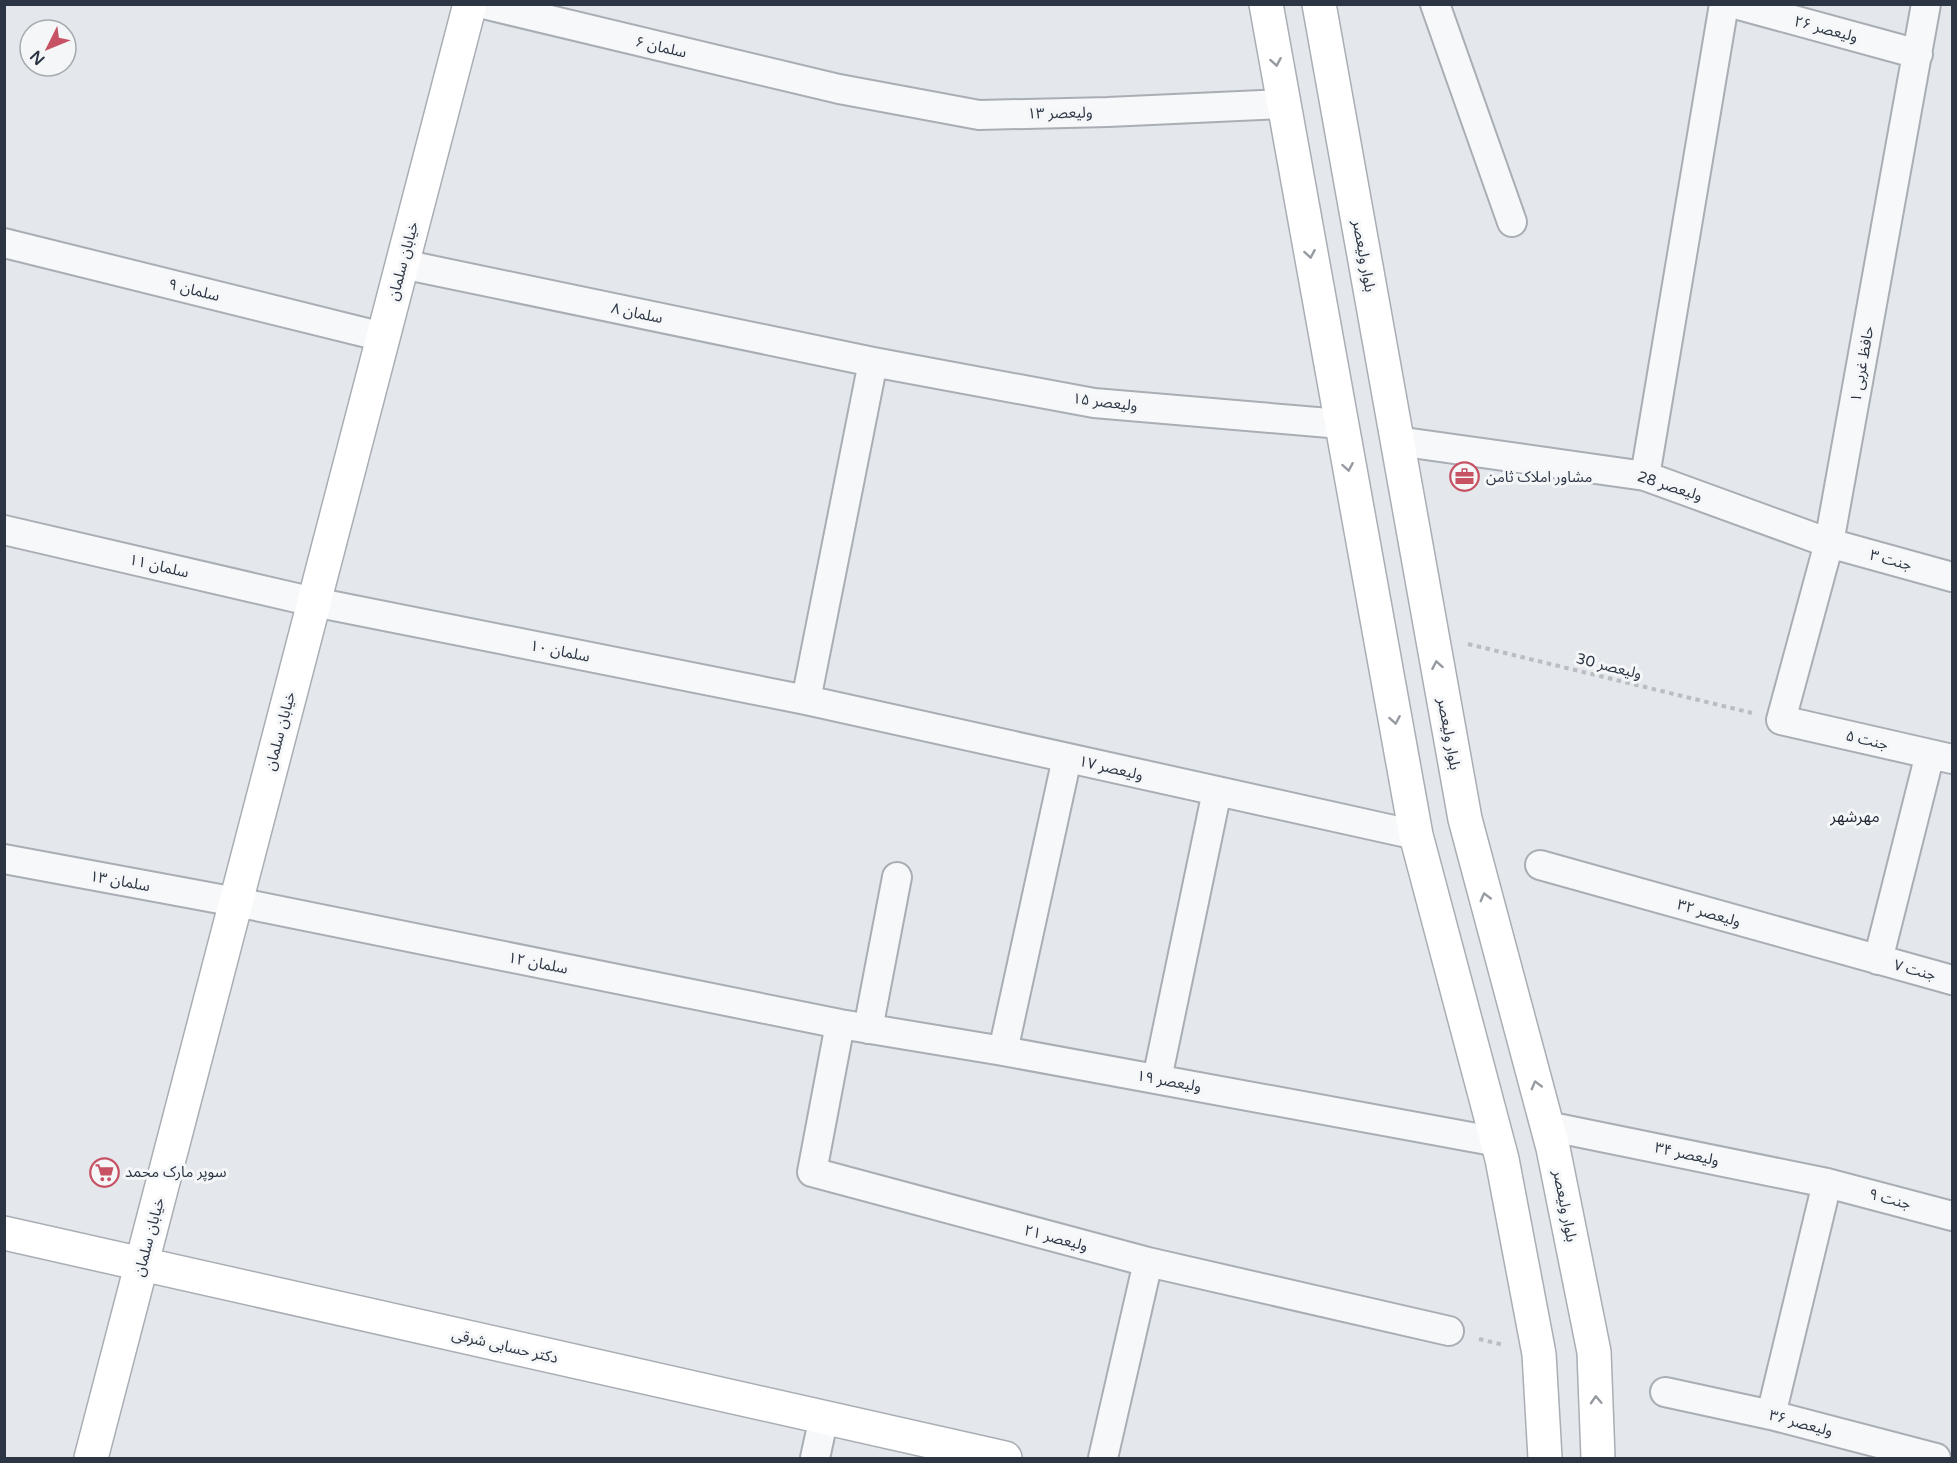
<svg xmlns="http://www.w3.org/2000/svg" width="1957" height="1463" font-family="'Varela Round','Noto Sans Arabic',sans-serif">
  <style>
    .lines { fill: none; stroke-linecap: round; stroke-linejoin: round }
    .street-casing { stroke: #a9aeb5; stroke-width: 32 }
    .secondary-casing { stroke: #a9aeb5; stroke-width: 36 }
    .path { stroke: #babec2; stroke-width: 4; stroke-dasharray: 4.5 4.5; stroke-linecap: butt }
    .street { stroke: #f7f8f9; stroke-width: 28 }
    .secondary { stroke: #fff; stroke-width: 33 }
    .oneway { stroke: #969aa1 }
    .labels { text-anchor: middle; dominant-baseline: central; stroke-width: 6; stroke-linejoin: round; paint-order: stroke }
    .street-label { font-size: 15px; fill: #2c3543; stroke: #f4f6f8 }
    .poi-label { font-size: 15px; fill: #2c3543; stroke: #f4f6f8; text-anchor: start }
    .neighbourhood-label { font-size: 16px; fill: #1e2634; stroke: #f4f6f8 }
  </style>
  <rect width="100%" height="100%" fill="#e4e7eb"/>
  <g class="lines">
    <defs>
      <path id="street" d="M483,4L839,89L979,115L1108,112L1283,104
        M1435,4L1512,222
        M1735,4L1918,54
        M1926,4L1829,543L1781,720L1952,759
        M4,243L383,337
        M402,264L873,362L1094,403L1341,424
        M1397,441L1645,476L1829,543L1952,577
        M1645,476L1724,4
        M4,530L314,602L806,700L1416,835
        M806,700L873,362
        M4,859L236,902L840,1024L1003,1051L1498,1142
        M1540,865L1952,980
        M1878,960L1930,754
        M840,1024L812,1172L1148,1262L1449,1331
        M868,1029L897,877
        M1003,1051L1067,758
        M1157,1079L1217,791
        M1547,1126L1827,1183L1952,1216
        M1665,1392L1771,1415L1936,1458
        M1771,1415L1827,1183
        M815,1458L824,1417
        M1103,1458L1148,1262"/>
      <path id="secondary" d="M1266,4L1416,835L1502,1159L1539,1354L1545,1458
        M1319,4L1465,819L1553,1148L1594,1352L1598,1458
        M4,1233L1005,1458
        M91,1458L470,4"/>
    </defs>
    <!-- street casing -->
    <use href="#street" class="street-casing"/>
    <!-- secondary casing -->
    <use href="#secondary" class="secondary-casing"/>
    <!-- path -->
    <path class="path" d="M1468,644L1752,713
      M1479,1339L1504,1345"/>
    <!-- street -->
    <use href="#street" class="street"/>
    <!-- secondary -->
    <use href="#secondary" class="secondary"/>
  </g>
  <!-- one-way arrows -->
  <defs><path id="oneway-chevron" d="M-2-3.5L2.5 0L-2 3.5" fill="none" stroke-width="1.6" stroke-linecap="round" stroke-linejoin="round" transform="scale(1.5)"/></defs>
  <g class="oneway">
    <use href="#oneway-chevron" transform="translate(1276 62) rotate(80)"/>
    <use href="#oneway-chevron" transform="translate(1310 254) rotate(80)"/>
    <use href="#oneway-chevron" transform="translate(1348 467) rotate(80)"/>
    <use href="#oneway-chevron" transform="translate(1437 665) rotate(-100)"/>
    <use href="#oneway-chevron" transform="translate(1395 720) rotate(80)"/>
    <use href="#oneway-chevron" transform="translate(1485 897) rotate(-105)"/>
    <use href="#oneway-chevron" transform="translate(1536 1085) rotate(-105)"/>
    <use href="#oneway-chevron" transform="translate(1596 1400) rotate(-93)"/>
  </g>
  <!-- icons -->
  <defs>
    <symbol id="office-ring" viewBox="-11 -11 22 22"><circle r="9.5" fill="#f4f6f8" stroke="#c75264" stroke-width="1.5"/><path d="M-6-3h4V-5.5h4V-3h4V5H-6ZM-1-4.5V-3h2v-1.5ZM-6 0V1H6V0Z" fill="#c75264"/></symbol>
    <symbol id="supermarket-ring" viewBox="-11 -11 22 22"><circle r="9.5" fill="#f4f6f8" stroke="#c75264" stroke-width="1.5"/><path d="M-6-5.5h2.5l.6 2H6L4.5 2H-2.5L-4.4-4H-6ZM-1.5 3.2a1.3 1.3 0 1 0 .1 0ZM3 3.2a1.3 1.3 0 1 0 .1 0Z" fill="#c75264"/></symbol>
  </defs>
  <g fill-rule="evenodd">
    <use href="#office-ring" x="1448" y="460" width="33" height="33"/>
    <use href="#supermarket-ring" x="88" y="1156" width="33" height="33"/>
  </g>
  <g class="labels">
    <!-- street labels -->
    <g class="street-label">
      <text transform="translate(1826 29) rotate(15)">ولیعصر ۲۶</text>
      <text transform="translate(661 47) rotate(13)">سلمان ۶</text>
      <text transform="translate(1060 113) rotate(-1)">ولیعصر ۱۳</text>
      <text transform="translate(1364 256) rotate(80)">بلوار ولیعصر</text>
      <text transform="translate(403 261) rotate(-75)">خیابان سلمان</text>
      <text transform="translate(194 290) rotate(14)">سلمان ۹</text>
      <text transform="translate(637 313) rotate(12)">سلمان ۸</text>
      <text transform="translate(1862 364) rotate(-80)">حافظ غربی ۱</text>
      <text transform="translate(1105 402) rotate(7)">ولیعصر ۱۵</text>
      <text transform="translate(1670 486) rotate(18)">ولیعصر 28</text>
      <text transform="translate(1891 560) rotate(15)">جنت ۳</text>
      <text transform="translate(159 566) rotate(13)">سلمان ۱۱</text>
      <text transform="translate(560 651) rotate(11)">سلمان ۱۰</text>
      <text transform="translate(1609 666) rotate(14)">ولیعصر 30</text>
      <text transform="translate(280 731) rotate(-75)">خیابان سلمان</text>
      <text transform="translate(1449 734) rotate(80)">بلوار ولیعصر</text>
      <text transform="translate(1867 740) rotate(13)">جنت ۵</text>
      <text transform="translate(1111 768) rotate(13)">ولیعصر ۱۷</text>
      <text transform="translate(120 881) rotate(10)">سلمان ۱۳</text>
      <text transform="translate(1709 913) rotate(16)">ولیعصر ۳۲</text>
      <text transform="translate(538 963) rotate(11)">سلمان ۱۲</text>
      <text transform="translate(1915 970) rotate(15)">جنت ۷</text>
      <text transform="translate(1169 1081) rotate(10)">ولیعصر ۱۹</text>
      <text transform="translate(1687 1154) rotate(12)">ولیعصر ۳۴</text>
      <text transform="translate(1890 1199) rotate(15)">جنت ۹</text>
      <text transform="translate(1565 1206) rotate(79)">بلوار ولیعصر</text>
      <text transform="translate(149 1237) rotate(-75)">خیابان سلمان</text>
      <text transform="translate(1056 1238) rotate(15)">ولیعصر ۲۱</text>
      <text transform="translate(505 1346) rotate(13)">دکتر حسابی شرقی</text>
      <text transform="translate(1801 1423) rotate(15)">ولیعصر ۳۶</text>
    </g>
    <!-- poi labels -->
    <g class="poi-label">
      <text x="1486" y="477">مشاور املاک ثامن</text>
      <text x="125" y="1172">سوپر مارک محمد</text>
    </g>
    <!-- neighbourhood labels -->
    <g class="neighbourhood-label">
      <text x="1855" y="817">مهرشهر</text>
    </g>
  </g>
  <!-- border -->
  <rect width="1957" height="1463" fill="none" stroke="#2c3543" stroke-width="12"/>
  <!-- north arrow -->
  <g transform="translate(48 48) rotate(227)"><circle r="28" fill="#f4f6f8" stroke="#a4a9b0" stroke-width="1.5"/>
  <path d="M0-4.5L10 22L0 15L-10 22Z" fill="#c75264"/>
  <text y="-9" font-size="16" font-weight="bold" text-anchor="middle" fill="#2c3543">N</text>
  </g>
</svg>
